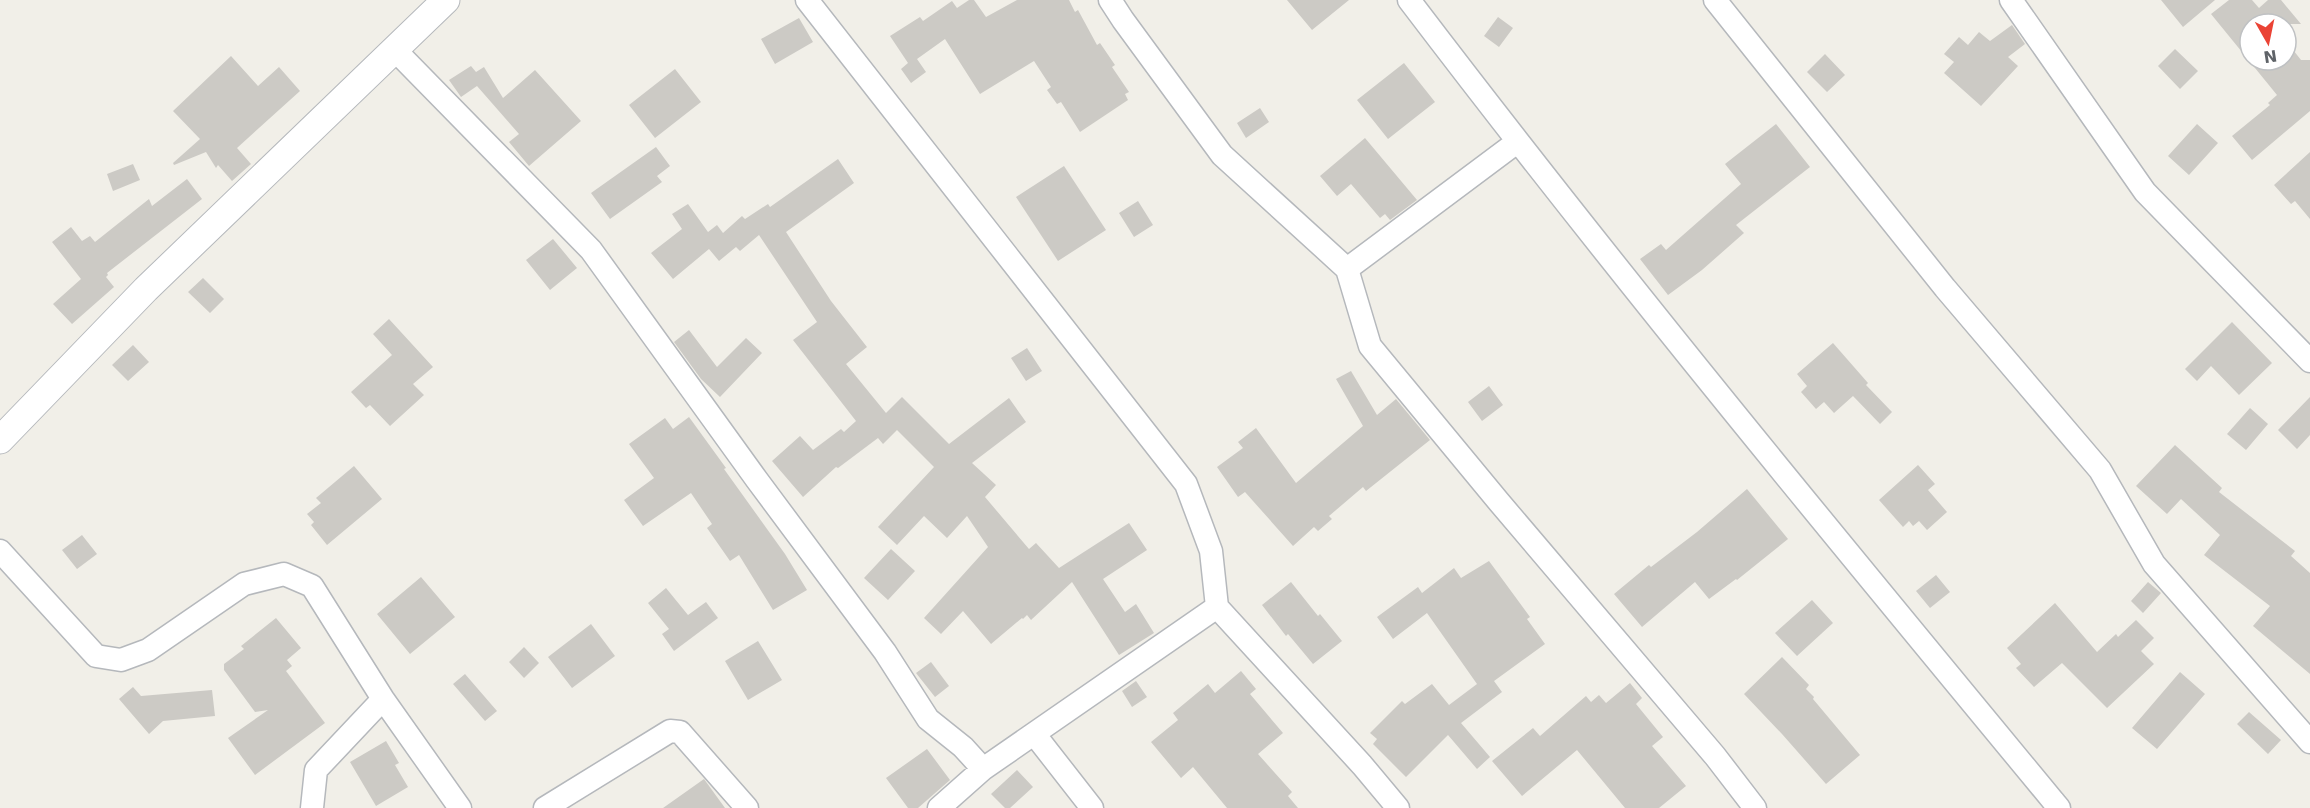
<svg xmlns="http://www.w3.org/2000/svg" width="2310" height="808" font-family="'DejaVu Sans',sans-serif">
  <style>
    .building { fill: #cccac5 }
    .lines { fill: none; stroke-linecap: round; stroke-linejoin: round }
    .minor-casing { stroke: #b5b8bc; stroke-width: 25 }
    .tertiary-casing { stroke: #b5b8bc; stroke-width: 29 }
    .minor { stroke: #fff; stroke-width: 22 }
    .tertiary { stroke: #fff; stroke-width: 27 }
  </style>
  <rect width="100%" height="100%" fill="#f1efe8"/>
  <!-- building -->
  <path class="building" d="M969,0H974L986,17L1017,0H1069L1075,12L1078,10L1097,45L1100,43L1115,65L1112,67L1129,92L1125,94L1128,100L1080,132L1061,102L1057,104L1047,90L1051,87L1034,61L980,94L945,39L917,59L926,72L911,83L901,69L908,63L890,36L920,17L923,21L952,1L957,8Z
    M1287,0H1349L1312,30Z
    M2161,0H2215L2183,27Z
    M2229,0H2252L2259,8L2268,0H2281L2301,24H2250V60H2286V41L2301,60H2310V111L2252,160L2232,136L2270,105L2268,103L2277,95L2211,14Z
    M1498,17L1513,28L1499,47L1484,36Z
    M799,18L813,42L775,64L761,39Z
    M2012,25L2025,44L2008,57L2018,66L1981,106L1944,73L1954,62L1944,54L1959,37L1968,45L1979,32L1990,41Z
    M2175,49L2198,71L2180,89L2158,66Z
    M1825,54L1845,75L1827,92L1807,72Z
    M231,56L258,86L279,67L300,91L237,148L251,164L232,181L218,165L216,168L206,152L174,165L173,163L200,139L173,111Z
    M1404,63L1435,102L1388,139L1357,100Z
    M471,66L476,72L484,67L503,98L535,70L581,121L529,166L509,142L519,134L477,86L461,97L449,80Z
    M675,69L701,102L655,138L629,105Z
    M1260,108L1269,122L1246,138L1237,123Z
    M1776,124L1810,167L1736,225L1744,233L1702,270L1668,295L1640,259L1661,244L1666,250L1741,184L1725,164Z
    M2197,124L2218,143L2189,175L2168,156Z
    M1365,138L1417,200L1390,220L1385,214L1380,218L1351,184L1337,196L1320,176Z
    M656,147L670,166L657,176L662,182L610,219L591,193Z
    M2310,152V219L2295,201L2291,204L2274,185Z
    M838,159L854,183L786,232L831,301L867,347L846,364L886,413L902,397L949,444L1009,398L1026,422L972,463L996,485L985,497L1029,549L1036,543L1059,568L1129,523L1147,550L1103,579L1125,612L1136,604L1154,633L1119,655L1072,582L1031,620L1027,615L1023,619L1022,618L991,644L963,611L941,634L924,618L988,547L967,516L947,538L924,516L897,545L878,527L934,467L897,430L883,444L878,438L838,468L836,467L803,497L772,461L800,436L813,450L841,429L844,432L856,421L793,340L817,322L759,235L740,251L736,247L719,261L709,249L673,279L651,253L682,229L672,214L688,204L708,232L717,225L723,233L742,216L745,219L768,204L770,207Z
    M133,164L140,180L113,191L107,174Z
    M1064,166L1106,230L1058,261L1016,197Z
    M187,179L202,199L107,273L108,275L106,277L114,287L72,324L53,304L81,279L52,242L71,227L82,241L90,236L95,242L149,199L152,206Z
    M1138,201L1153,225L1134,237L1119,213Z
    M553,239L577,268L550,290L526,260Z
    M203,278L224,299L210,313L188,292Z
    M389,319L433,367L413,384L424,395L390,426L370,405L366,408L351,392L392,355L373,334Z
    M2232,322L2272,363L2239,395L2211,366L2197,381L2185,369Z
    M689,330L717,367L746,338L762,353L720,397L701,379L674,342Z
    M1833,343L1868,383L1866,385L1892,412L1880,424L1853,396L1834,413L1824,402L1816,409L1801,392L1807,386L1797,374Z
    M133,345L149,362L128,381L112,365Z
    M1027,348L1042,371L1026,381L1011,358Z
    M1351,371L1377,415L1396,399L1430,440L1366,491L1363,487L1329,516L1332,519L1318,531L1314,527L1293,546L1245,492L1238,497L1217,467L1243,448L1238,442L1256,428L1296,483L1363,426L1336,379Z
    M1489,386L1503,405L1482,421L1468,402Z
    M2310,397V435L2297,449L2278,430Z
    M2250,408L2268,424L2246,450L2227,434Z
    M689,417L726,468L724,469L785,554L807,590L773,610L739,555L730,561L707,528L712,524L691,493L643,526L624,500L654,478L629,444L665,418L673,429Z
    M2175,445L2222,488L2219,492L2295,551L2291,556L2310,573V674L2253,626L2270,606L2204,555L2220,535L2181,499L2167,514L2136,486Z
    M1918,465L1935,484L1928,490L1947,512L1927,530L1919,521L1913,526L1909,521L1903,527L1879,500Z
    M354,466L382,499L327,545L311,525L314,522L307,514L321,503L316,498Z
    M1747,489L1788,539L1737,580L1736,579L1709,599L1695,582L1642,627L1614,594L1649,565L1651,567L1697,532Z
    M82,535L97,554L77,569L62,550Z
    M891,549L915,571L888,600L864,578Z
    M1489,561L1530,617L1527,619L1545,644L1494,681L1502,692L1461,723L1490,757L1477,769L1448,735L1406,777L1373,744L1377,739L1370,733L1402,701L1405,704L1432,684L1449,705L1477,684L1427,613L1393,639L1377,617L1418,587L1422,593L1454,568L1461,578Z
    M1936,575L1950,592L1930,608L1916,591Z
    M421,577L455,617L410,654L377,614Z
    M1291,582L1318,616L1320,614L1342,641L1313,664L1288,634L1286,636L1262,605Z
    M2148,582L2161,593L2143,613L2131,601Z
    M666,588L688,615L706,602L718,618L674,651L662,634L669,629L648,603Z
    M1812,600L1833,623L1797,656L1775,633Z
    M2055,603L2097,652L2116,634L2118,637L2136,620L2154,638L2141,651L2154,664L2107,708L2062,663L2034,687L2016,668L2021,664L2007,648Z
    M276,618L301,648L287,660L292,666L286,671L325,723L255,775L228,738L268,710L255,712L224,670V664L244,649L241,646Z
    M591,624L615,656L572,688L548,657Z
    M758,641L782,680L748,700L725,661Z
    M524,647L539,663L524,678L509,662Z
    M1782,657L1809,685L1806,689L1814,697L1813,699L1860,755L1826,784L1782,734L1744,694Z
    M931,662L949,686L935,697L916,673Z
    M1241,671L1256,689L1250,694L1283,733L1258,754L1292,792L1288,796L1298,808H1227L1193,767L1181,778L1151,742L1178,720L1173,713L1208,684L1215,693Z
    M2180,672L2205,694L2157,749L2132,728Z
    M465,674L497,711L485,721L453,684Z
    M1136,681L1147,697L1132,707L1122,691Z
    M1630,683L1642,698L1636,704L1663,737L1652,746L1686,786L1659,808H1625L1577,750L1522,796L1492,761L1533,728L1540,736L1586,696L1591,702L1599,695L1606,703Z
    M133,687L141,696L212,690L215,716L163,721L149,734L119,699Z
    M2249,712L2281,740L2268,754L2237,724Z
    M386,741L399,763L395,765L408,787L376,806L350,762Z
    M927,749L950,780L918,808H908L886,778Z
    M1017,770L1033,787L1010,808H1005L991,794Z
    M704,779L725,808H663Z"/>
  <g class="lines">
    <defs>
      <path id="minor" d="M807,0L1186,484L1211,551L1217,607L983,769L939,808
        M1110,0L1123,20L1222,155L1347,269L1370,346L1499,502L1715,756L1755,808
        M1409,0C1618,275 1839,542 2059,808
        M1715,0L1945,288L2100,470L2154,564L2310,742
        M2011,0L2145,192L2310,361
        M394,49L591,250L757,480L885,652L928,719L963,747L983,769
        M1347,269L1517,142
        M0,551L96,656L121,660L148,650L244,584L284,574L312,586L383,699L460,808
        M1217,607L1362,765L1398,808
        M1035,735L1092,808
        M312,808L316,770L383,699
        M545,808L670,731L680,732L747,808"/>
      <path id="tertiary" d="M0,440L146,289L446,0"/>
    </defs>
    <!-- minor casing -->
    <use href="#minor" class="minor-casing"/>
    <!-- tertiary casing -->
    <use href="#tertiary" class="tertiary-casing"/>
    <!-- minor -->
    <use href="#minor" class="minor"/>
    <!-- tertiary -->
    <use href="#tertiary" class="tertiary"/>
  </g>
  <!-- north arrow -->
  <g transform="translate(2268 42) rotate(171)"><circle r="28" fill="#ffffff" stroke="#bfc1c3" stroke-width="1.5"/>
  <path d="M0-4.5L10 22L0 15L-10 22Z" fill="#ea4335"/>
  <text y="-9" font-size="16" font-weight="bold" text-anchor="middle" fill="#5f6368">N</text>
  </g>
</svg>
